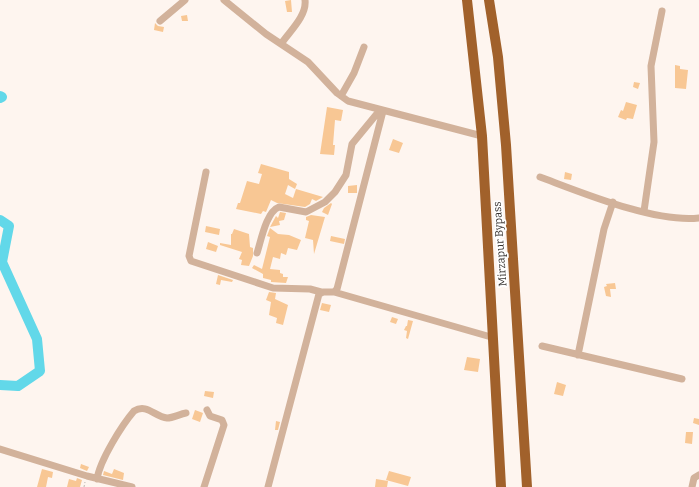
<svg xmlns="http://www.w3.org/2000/svg" width="699" height="487" font-family="Bitter,serif">
  <style>
    .lines { fill: none; stroke-linecap: round; stroke-linejoin: round }
    .river { stroke: #62d8e9; stroke-width: 10 }
    .building { fill: #f8c794 }
    .path { stroke: #bdb6b1; stroke-width: 1; stroke-dasharray: 2 2; stroke-linecap: butt }
    .minor { stroke: #d2b29b; stroke-width: 7 }
    .highway { stroke: #a1612b; stroke-width: 10 }
    .labels { text-anchor: middle; dominant-baseline: central; stroke-width: 3.5; stroke-linejoin: round; paint-order: stroke }
    .street-label { font-size: 11px; fill: #36322f; stroke: #fff }
  </style>
  <rect width="100%" height="100%" fill="#fef5ef"/>
  <g class="lines">
    <!-- river -->
    <path class="river" d="M0,96L2,97L0,98
      M0,220L9,226L2,262L37,339L40,371L18,386L0,385"/>
  </g>
  <!-- building -->
  <path class="building" d="M291,0L292,12H287L285,1Z
    M187,15L188,21H182L181,16Z
    M155,23L158,26L164,27L163,32L154,30Z
    M675,65L680,66V69L688,70L686,89L675,88Z
    M634,82L640,83L638,89L633,87Z
    M626,102L637,105L633,119L627,118L626,120L618,117L621,110L623,111Z
    M327,107L343,110L341,121L335,120L333,145H335L334,155L320,154Z
    M393,139L403,143L399,153L389,150Z
    M261,164L289,172V179L297,184L295,189L288,185L285,194L293,198L296,189L323,197L316,201L312,199L310,204L305,207L277,203L271,200L266,212L263,211L261,214L236,209L238,203H240L247,181L259,184L262,174L258,173Z
    M565,172L572,174L571,180L564,179Z
    M357,185V193H348V186Z
    M331,203L332,204L328,215L322,212L324,208Z
    M280,212L286,213L284,220L279,221L280,225L270,227L276,216L278,218Z
    M311,215L325,217L314,254L313,240L305,238L309,221L306,220V217Z
    M206,226L220,229L219,235L205,232Z
    M270,228L278,234L289,235L301,240L297,250L288,248L286,255L281,253L280,259L273,257L270,269L280,270V273L283,274V277H288L286,283L271,282V280L263,278V274L252,268L254,265L262,269L270,237L267,236Z
    M234,229L249,234L250,247L253,248V256L249,266L241,265L242,260L239,259L242,252L220,245V243L231,245V234H232Z
    M331,236L345,239L344,244L330,241Z
    M208,242L218,246L216,252L206,249Z
    M218,275L233,280L232,282L221,280L220,285L216,284Z
    M615,283L616,289H610L611,297L606,296L604,287L607,286L606,284Z
    M269,292L276,293L275,299L288,305L283,325L276,323L277,318L269,315L271,302L266,300Z
    M322,303L331,305L329,312L320,310Z
    M392,317L398,319L396,324L390,322Z
    M408,320L413,321L408,339L406,338L407,331L404,330L406,326H407Z
    M467,357L480,359L478,372L464,370Z
    M557,382L566,385L563,396L554,394Z
    M205,391L214,392L213,398L204,396Z
    M195,410L203,413L200,422L192,419Z
    M694,418L699,419V425L693,423Z
    M276,421L280,422L278,430H275Z
    M686,432H693L692,444L685,443Z
    M81,464L89,467L87,471L80,468Z
    M42,469L53,472L52,478L48,477L46,487H37Z
    M114,469L124,473L123,480L103,475L104,471L112,474Z
    M389,471L411,477L408,486L386,480Z
    M77,478L82,480L80,487H67L69,479L76,481Z
    M376,479L388,481L387,487H375Z"/>
  <g class="lines">
    <!-- path -->
    <path class="path" d="M84,487L85,482"/>
    <!-- minor -->
    <path class="minor" d="M224,0L266,34L308,62L337,93L348,101L482,136
      M160,21L185,0
      M281,44C289,32 307,16 305,0
      M341,96L354,73L364,47
      M206,172L189,256L191,261L273,288L310,289L321,292
      M540,177C583,193 655,223 699,218
      M644,211L654,142L651,66L662,11
      M257,253C261,241 266,212 279,207L306,212L325,202L335,192L346,175L352,144L380,110
      M334,292L491,337
      M542,346L682,379
      M578,355L604,229L613,202
      M0,449L87,476L132,487
      M97,479C100,460 122,425 134,411C147,403 155,417 167,418C173,418 180,414 186,413
      M204,487L224,425L222,420L210,416L207,410
      M268,487L319,294L323,292H334L337,289L383,111
      M692,487L694,478L699,475"/>
    <!-- highway -->
    <path class="highway" d="M467,0L482,136L501,487
      M489,0L498,57L506,145L527,487"/>
  </g>
  <g class="labels">
    <!-- street labels -->
    <g class="street-label">
      <text transform="translate(500 244) rotate(-94)">Mirzapur Bypass</text>
    </g>
  </g>
</svg>
